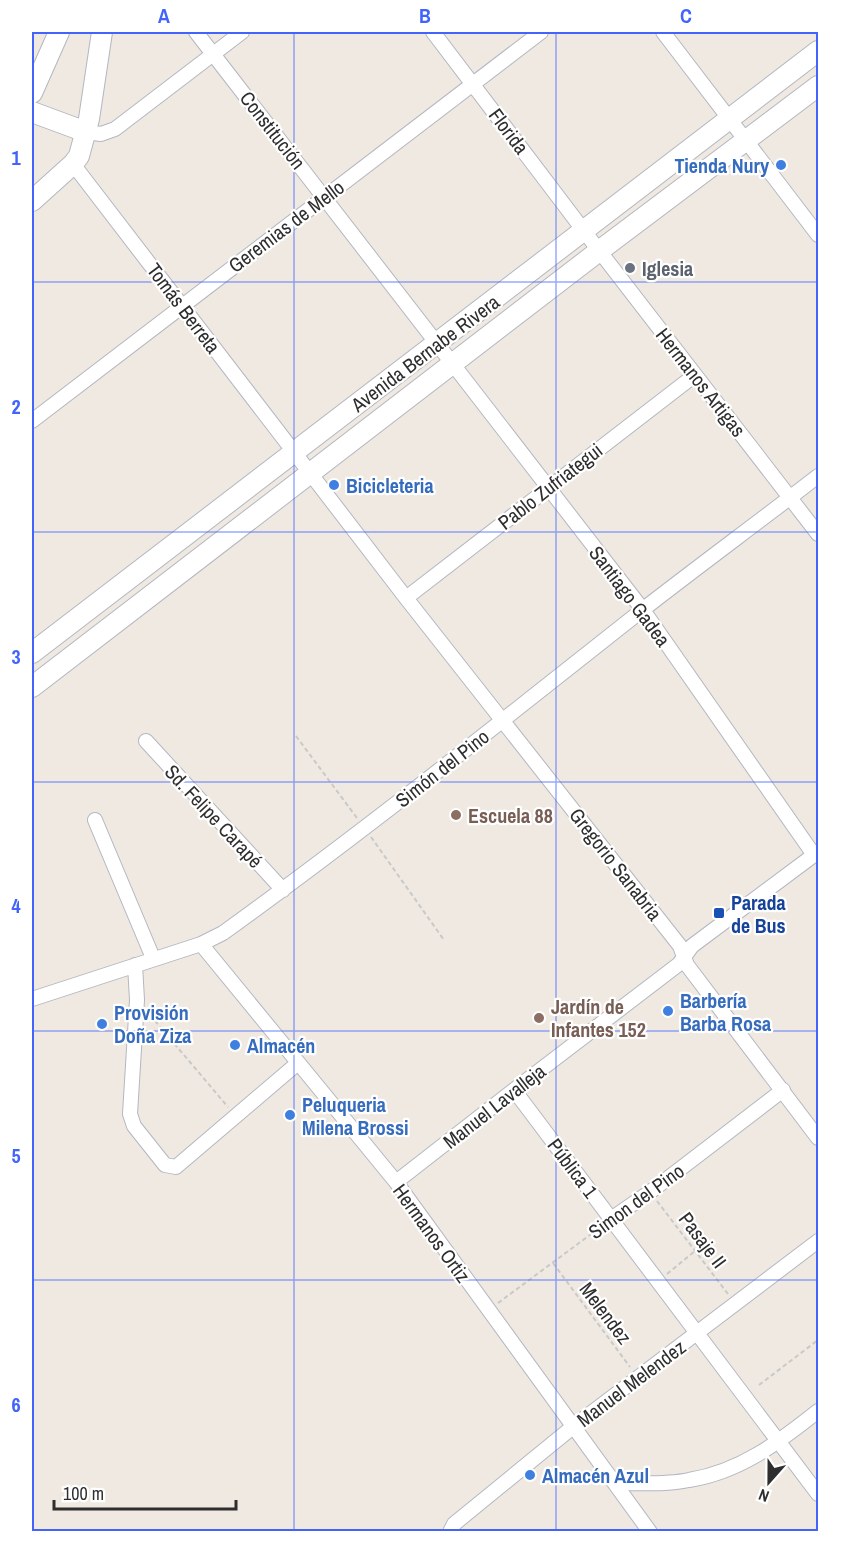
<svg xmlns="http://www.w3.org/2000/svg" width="850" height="1563" font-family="'Archivo Narrow',sans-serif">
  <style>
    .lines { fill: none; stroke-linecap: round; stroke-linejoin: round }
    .street-casing { stroke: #b4b7c1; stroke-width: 16 }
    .secondary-casing { stroke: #b4b7c1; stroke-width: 22 }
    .path { stroke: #c9c9c9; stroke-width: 2; stroke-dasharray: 4.5 3; stroke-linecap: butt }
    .street { stroke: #fff; stroke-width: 14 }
    .secondary { stroke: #fff; stroke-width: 20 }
    .grid { fill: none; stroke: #4264fb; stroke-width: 1.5; stroke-opacity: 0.55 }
    .shop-dot { fill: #3f7fe0; stroke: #fff; stroke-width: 2 }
    .worship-dot { fill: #6b7280; stroke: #fff; stroke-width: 2 }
    .education-dot { fill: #8d6e63; stroke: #fff; stroke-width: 2 }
    .transit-dot { fill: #1a4fb4; stroke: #fff; stroke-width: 2 }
    .labels { text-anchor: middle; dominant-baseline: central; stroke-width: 4.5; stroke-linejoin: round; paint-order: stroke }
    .street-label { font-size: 20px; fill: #2e2e2e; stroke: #fff }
    .shop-label { font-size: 20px; font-weight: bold; fill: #366cbe; stroke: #fff; text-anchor: start }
    .worship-label { font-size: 20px; font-weight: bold; fill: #5b616d; stroke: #fff; text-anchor: start }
    .education-label { font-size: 20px; font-weight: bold; fill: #785e54; stroke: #fff; text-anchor: start }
    .transit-label { font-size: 20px; font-weight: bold; fill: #164399; stroke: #fff; text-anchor: start }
    .neatline { fill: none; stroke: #4264fb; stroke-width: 2 }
    .grid-label { font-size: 20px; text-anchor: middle; font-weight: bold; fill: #4264fb }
  </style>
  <rect width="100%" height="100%" fill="#efe9e1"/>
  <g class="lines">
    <defs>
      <path id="street" d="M196,32L643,610L814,855
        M433,32L584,231L818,534
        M663,32L818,235
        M86,132L101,134L115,129L242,32
        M73,164L406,598L680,946L687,965L818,1138
        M32,421L541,32
        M406,598L695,375
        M146,741L283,890
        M95,820L153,958
        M201,944L396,1182L650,1532
        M135,965L137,1000L130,1114L134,1126L165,1165L176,1167L298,1063
        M32,999L201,944L223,933C366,830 503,720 641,611C700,565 760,521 818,476
        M514,1090L818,1494
        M396,1182L514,1090L679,964L692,946L818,852
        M611,1219L650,1192L783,1090
        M615,1483C640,1483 665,1485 689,1480C740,1472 779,1442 818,1411
        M450,1532L454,1524L574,1426L818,1241"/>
      <path id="secondary" d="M32,93L59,32
        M32,112L86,132
        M32,201L73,164L79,156L89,119L102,32
        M32,653L818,51
        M32,687L599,251L818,86"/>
    </defs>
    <!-- street casing -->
    <use href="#street" class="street-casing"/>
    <!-- secondary casing -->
    <use href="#secondary" class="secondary-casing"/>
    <!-- path -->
    <path class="path" d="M296,736L357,818
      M371,837L444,940
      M150,1015L228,1107
      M657,1201L728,1294
      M553,1263L630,1367
      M667,1274L695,1251
      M498,1303L602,1226
      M759,1385L818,1340"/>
    <!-- street -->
    <use href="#street" class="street"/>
    <!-- secondary -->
    <use href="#secondary" class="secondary"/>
  </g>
  <!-- grid -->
  <path class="grid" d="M294,32V1532M556,32V1532M32,282H818M32,532H818M32,782H818M32,1031H818M32,1280H818"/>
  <!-- markers -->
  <g class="shop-dot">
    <circle cx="781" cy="165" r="6"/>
    <circle cx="334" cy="485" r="6"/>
    <circle cx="668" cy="1011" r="6"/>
    <circle cx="102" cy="1024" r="6"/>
    <circle cx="235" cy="1045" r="6"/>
    <circle cx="290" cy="1115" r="6"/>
    <circle cx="530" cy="1475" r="6"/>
  </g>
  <circle class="worship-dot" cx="630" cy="268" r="6"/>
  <g class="education-dot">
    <circle cx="456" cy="815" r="6"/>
    <circle cx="539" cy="1018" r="6"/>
  </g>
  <rect class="transit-dot" x="713" y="907" width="12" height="12" rx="3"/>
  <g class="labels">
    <!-- street labels -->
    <g class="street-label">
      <text transform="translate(273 130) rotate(52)">Constitución</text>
      <text transform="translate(509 131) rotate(53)">Florida</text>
      <text transform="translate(286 226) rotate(-37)">Geremias de Mello</text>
      <text transform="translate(184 308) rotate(53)">Tomás Berreta</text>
      <text transform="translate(425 353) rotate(-37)">Avenida Bernabe Rivera</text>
      <text transform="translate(701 382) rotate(52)">Hermanos Artigas</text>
      <text transform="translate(550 486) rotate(-38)">Pablo Zufriategui</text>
      <text transform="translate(630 596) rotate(53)">Santiago Gadea</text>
      <text transform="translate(442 768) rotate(-38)">Simón del Pino</text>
      <text transform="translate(214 816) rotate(47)">Sd. Felipe Carapé</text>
      <text transform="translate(616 864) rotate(52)">Gregorio Sanabria</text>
      <text transform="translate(494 1106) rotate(-38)">Manuel Lavalleja</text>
      <text transform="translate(573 1168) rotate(53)">Pública 1</text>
      <text transform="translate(636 1201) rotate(-36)">Simon del Pino</text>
      <text transform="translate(432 1233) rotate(54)">Hermanos Ortiz</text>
      <text transform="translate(703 1240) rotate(53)">Pasaje II</text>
      <text transform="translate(606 1313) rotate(53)">Melendez</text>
      <text transform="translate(631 1383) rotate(-37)">Manuel Melendez</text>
    </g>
    <!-- shop labels -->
    <g class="shop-label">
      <text x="769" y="165" text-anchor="end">Tienda Nury</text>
      <text x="346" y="485">Bicicleteria</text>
      <text x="680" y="1000">Barbería<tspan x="680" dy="23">Barba Rosa</tspan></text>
      <text x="114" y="1012">Provisión<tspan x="114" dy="23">Doña Ziza</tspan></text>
      <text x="247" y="1045">Almacén</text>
      <text x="302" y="1104">Peluqueria<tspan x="302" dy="23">Milena Brossi</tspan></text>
      <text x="542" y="1475">Almacén Azul</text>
    </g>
    <!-- worship labels -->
    <g class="worship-label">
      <text x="642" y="268">Iglesia</text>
    </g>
    <!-- education labels -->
    <g class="education-label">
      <text x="468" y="815">Escuela 88</text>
      <text x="551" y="1006">Jardín de<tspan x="551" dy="23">Infantes 152</tspan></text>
    </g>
    <!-- transit labels -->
    <g class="transit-label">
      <text x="731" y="902">Parada<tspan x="731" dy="23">de Bus</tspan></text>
    </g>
  </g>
  <!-- border -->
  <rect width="850" height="1563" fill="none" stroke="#ffffff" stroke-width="66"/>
  <!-- north arrow -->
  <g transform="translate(769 1482) rotate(201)" stroke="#ffffff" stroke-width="4.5" paint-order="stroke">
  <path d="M0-4.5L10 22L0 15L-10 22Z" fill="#2e2e2e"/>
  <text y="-9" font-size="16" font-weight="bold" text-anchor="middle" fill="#2e2e2e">N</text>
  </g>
  <!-- scale -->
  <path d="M54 1500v9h182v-9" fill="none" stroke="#2e2e2e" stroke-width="3"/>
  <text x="63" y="1500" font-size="18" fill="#2e2e2e" stroke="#ffffff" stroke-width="4.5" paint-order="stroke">100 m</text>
  <rect x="33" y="33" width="784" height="1497" class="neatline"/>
  <g class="grid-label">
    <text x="164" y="23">A</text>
    <text x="425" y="23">B</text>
    <text x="686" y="23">C</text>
    <text x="16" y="165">1</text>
    <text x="16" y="414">2</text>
    <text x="16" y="664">3</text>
    <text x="16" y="913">4</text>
    <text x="16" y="1163">5</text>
    <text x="16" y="1412">6</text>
  </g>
</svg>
